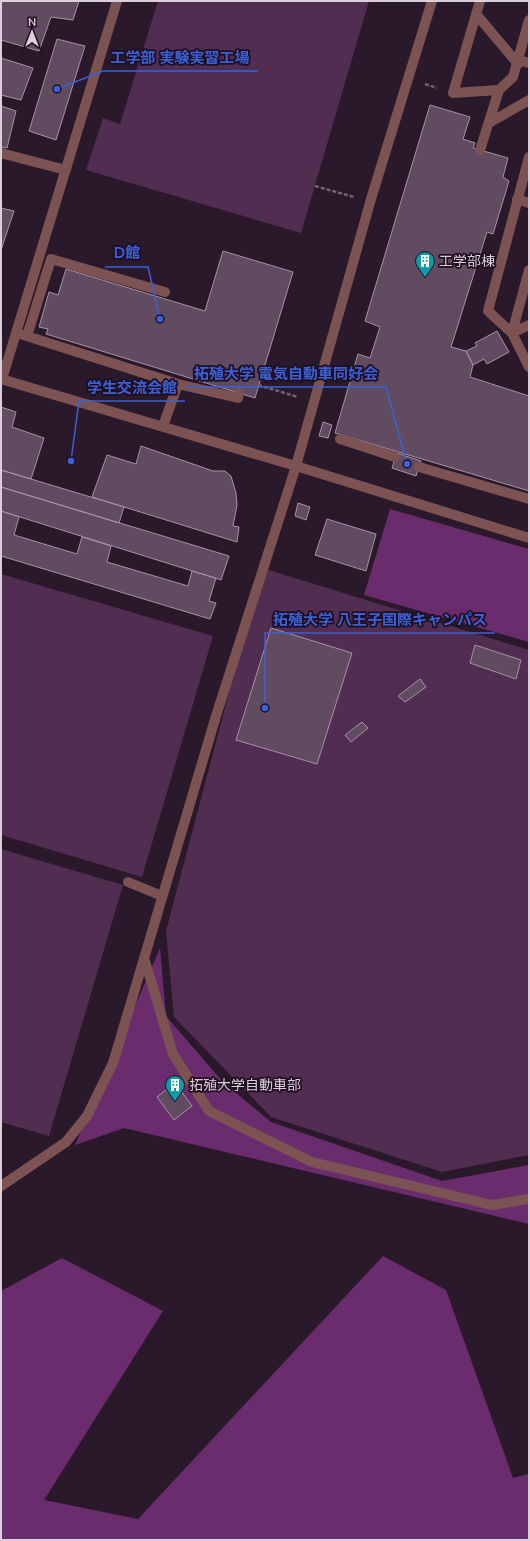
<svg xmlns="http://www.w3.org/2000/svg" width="530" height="1541" font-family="'Nunito Sans','Noto Sans JP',sans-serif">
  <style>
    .green { fill: #502d51 }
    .forest { fill: #6b2c6d }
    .building { fill: #604b60; stroke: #a791a7 }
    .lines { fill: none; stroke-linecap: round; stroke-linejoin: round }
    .path { stroke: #736473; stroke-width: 2.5; stroke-dasharray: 4 2; stroke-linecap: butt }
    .minor { stroke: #7c5252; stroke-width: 10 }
    .labels { text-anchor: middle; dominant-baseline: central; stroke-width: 3.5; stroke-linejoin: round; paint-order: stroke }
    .poi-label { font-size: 14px; fill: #dbcfdb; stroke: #200f21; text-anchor: start }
    .leader { fill: none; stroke: #3a61d8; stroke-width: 1.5 }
    .callout-dot { fill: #3a61d8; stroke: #200f21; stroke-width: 1.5 }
    .callout-label { font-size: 15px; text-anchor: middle; font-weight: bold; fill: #3a61d8; stroke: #200f21; stroke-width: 3.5; stroke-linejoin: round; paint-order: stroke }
  </style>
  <rect width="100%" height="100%" fill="#2a192b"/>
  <!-- green -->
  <path class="green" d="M158,1H369L301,233L86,170L103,118L120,124Z
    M262,568L529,650V1155L442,1172L271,1117L174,1017L166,931Z
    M1,574L213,636L142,877L1,835Z
    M1,849L123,885L49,1136L1,1122Z"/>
  <!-- forest -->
  <path class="forest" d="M390,509L529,549V642L364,595Z
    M160,948L166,1016L223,1082L271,1122L442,1181L529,1165V1224L124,1128L75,1145Z
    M383,1256L446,1290L513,1478L529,1474V1540H1V1291L62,1258L163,1311L44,1500L138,1519Z"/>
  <!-- building -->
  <path class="building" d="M1,1H79L73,20L51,17L39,51L1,40Z
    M57,39L85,46L56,140L29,131Z
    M1,58L33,68L21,100L1,95Z
    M430,105L470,117L463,139L475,143L473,148L508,158L503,177L509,181L493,234L487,232L451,347L466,351L473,365L470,377L529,396V491L335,433L358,354L370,358L380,327L365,321Z
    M1,106L16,111L7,148L1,147Z
    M1,208L14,211L1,250Z
    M223,251L293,272L255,398L46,334L48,329L39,327L49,292L58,295L66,269L205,311Z
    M497,331L509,352L487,364L484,359L473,365L466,351L477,346L475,343Z
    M1,407L16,412L12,427L44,438L31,479L1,470Z
    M323,422L332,425L328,438L319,436Z
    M141,446L213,471H225L231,476L236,493L237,505L233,526L239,527L237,542L92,497L107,455L136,464Z
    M397,453L421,461L416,476L392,468Z
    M1,470L124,507L119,523L1,487Z
    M1,487L229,556L221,580L1,511Z
    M298,503L310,507L306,520L295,516Z
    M1,511L19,517L14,535L77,554L82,537L111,546L107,562L188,586L192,571L216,578L209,601L216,603L210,619L1,556Z
    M327,519L376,534L366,571L315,555Z
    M271,628L352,653L317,764L236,740Z
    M475,645L521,660L516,679L470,663Z
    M420,679L426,687L405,702L398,696Z
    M362,722L368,728L351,742L345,735Z
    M175,1083L192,1106L174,1120L157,1097Z"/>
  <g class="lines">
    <!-- path -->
    <path class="path" d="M425,84L437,88
      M315,186L354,197
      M258,385L298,397"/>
    <!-- minor -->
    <path class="minor" d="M480,1L453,93L499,90L513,77L529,20
      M476,14L518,64
      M519,60L529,63
      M489,123L529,100
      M480,150L499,90
      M1,153L66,170
      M529,157L488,311L512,333L529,367
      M517,199L529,203
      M17,333L178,384L163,426
      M512,333L529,270
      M512,333L529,325
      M27,336L51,259L165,292
      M1,379L296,466L529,538
      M2,379L117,1
      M178,384L238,398L239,393
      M340,439L395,457
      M419,467L529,499
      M128,882L162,896
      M144,958L173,1054L209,1111L312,1162L492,1205L529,1199
      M1,1186L66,1142L87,1116L113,1063L216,716L296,466L371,199L432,1"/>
  </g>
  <!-- icons -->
  <defs>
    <symbol id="building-pin" viewBox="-11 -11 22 30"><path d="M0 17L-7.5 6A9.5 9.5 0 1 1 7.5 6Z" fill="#0f9aa8" stroke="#200f21"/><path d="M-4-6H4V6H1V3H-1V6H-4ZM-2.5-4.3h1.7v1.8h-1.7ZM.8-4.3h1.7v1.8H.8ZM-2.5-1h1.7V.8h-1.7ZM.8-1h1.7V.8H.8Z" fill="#fff"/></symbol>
  </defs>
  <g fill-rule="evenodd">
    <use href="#building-pin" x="414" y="250" width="22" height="30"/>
    <use href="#building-pin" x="164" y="1074" width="22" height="30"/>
  </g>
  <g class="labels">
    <!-- poi labels -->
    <g class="poi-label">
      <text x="439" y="261">工学部棟</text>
      <text x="189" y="1085">拓殖大学自動車部</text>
    </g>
  </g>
  <!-- callouts -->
  <path class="leader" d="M57 89L103 71H258M160 319L148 267H105M407 464L386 387H186M71 461L79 401H185M265 708L265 633H495"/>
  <g class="callout-dot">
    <circle cx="57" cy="89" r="4"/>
    <circle cx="160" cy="319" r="4"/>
    <circle cx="407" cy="464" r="4"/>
    <circle cx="71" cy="461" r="4"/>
    <circle cx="265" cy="708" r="4"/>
  </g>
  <g class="callout-label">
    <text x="180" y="63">工学部 実験実習工場</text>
    <text x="127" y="258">D館</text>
    <text x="286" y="379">拓殖大学 電気自動車同好会</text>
    <text x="132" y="393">学生交流会館</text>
    <text x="380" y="625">拓殖大学 八王子国際キャンパス</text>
  </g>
  <!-- border -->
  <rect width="530" height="1541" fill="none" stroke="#dbcfdb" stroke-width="4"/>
  <!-- north arrow -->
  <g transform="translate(32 32)" stroke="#200f21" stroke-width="3" paint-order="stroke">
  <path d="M0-3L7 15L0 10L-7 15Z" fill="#dbcfdb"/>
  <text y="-6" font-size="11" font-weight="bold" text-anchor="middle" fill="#dbcfdb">N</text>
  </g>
</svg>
